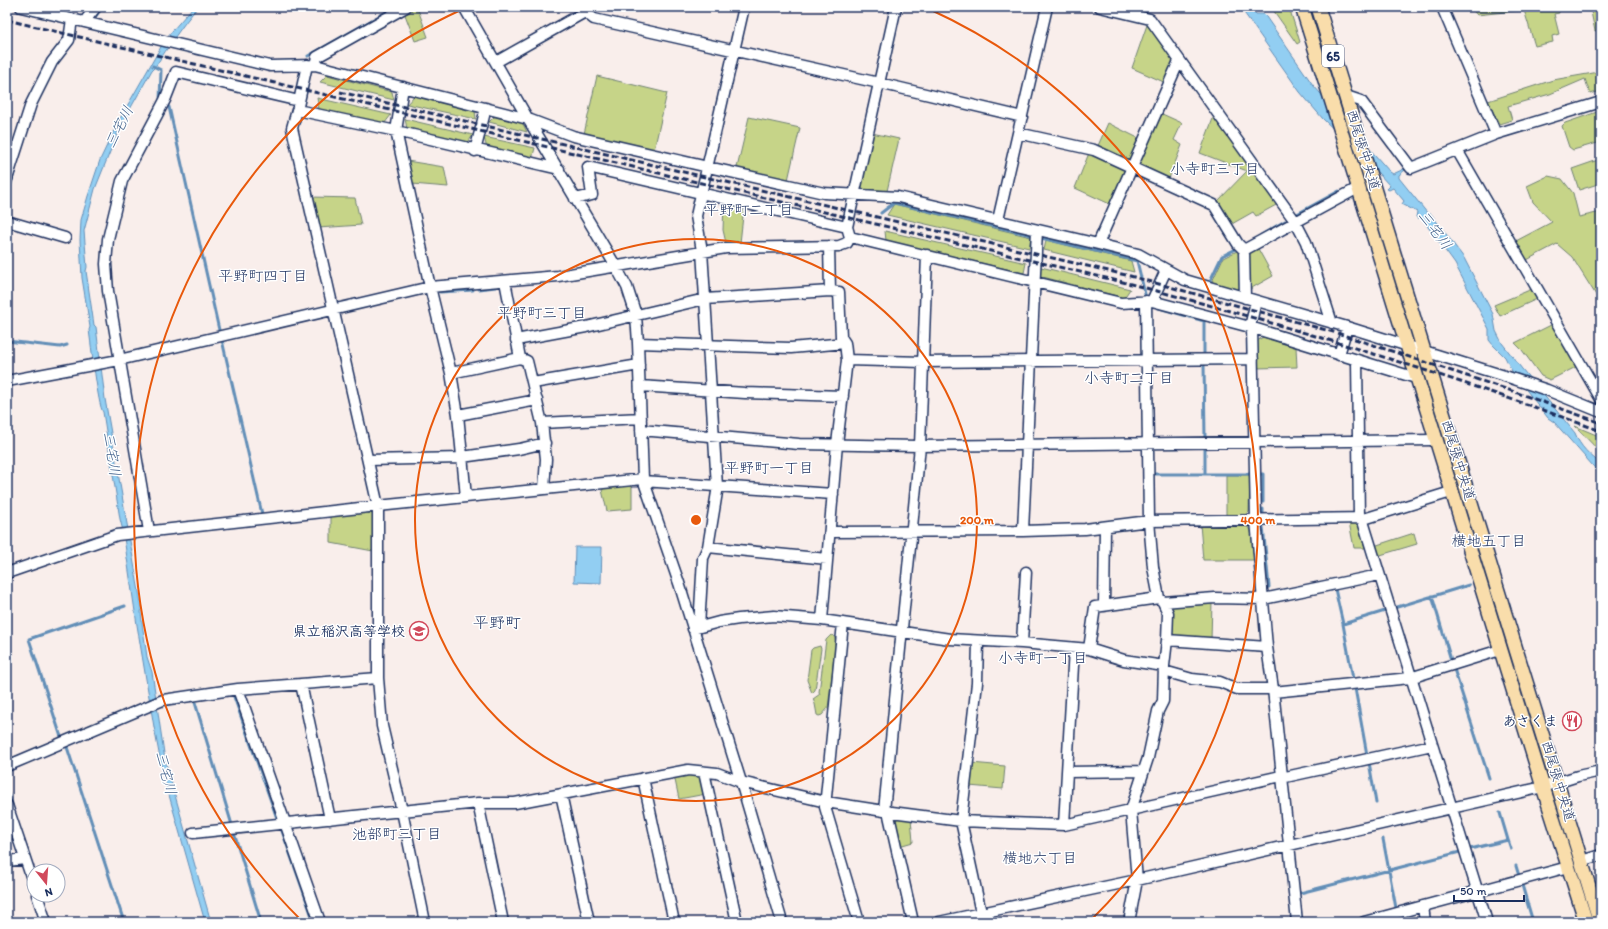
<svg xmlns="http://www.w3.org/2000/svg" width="1608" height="929" font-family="Itim,'Klee One',sans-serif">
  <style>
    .green { fill: #c6d488; stroke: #708273 }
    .water { fill: #92cef2; stroke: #628eb7 }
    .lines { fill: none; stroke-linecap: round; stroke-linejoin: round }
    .stream { stroke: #628eb7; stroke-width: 3 }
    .minor-casing { stroke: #1b2f5e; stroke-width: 13 }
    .major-casing { stroke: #1b2f5e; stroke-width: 16 }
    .minor { stroke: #fff; stroke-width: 10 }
    .major { stroke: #f9ddab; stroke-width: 13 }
    .rail { stroke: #1b2f5e; stroke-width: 3; stroke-dasharray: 6 3; stroke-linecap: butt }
    .ring { fill: none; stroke: #e8590c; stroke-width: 2 }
    .labels { text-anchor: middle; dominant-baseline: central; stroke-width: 3; stroke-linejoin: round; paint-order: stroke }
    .shield { fill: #fff; stroke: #5f6d8e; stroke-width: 1 }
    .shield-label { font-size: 13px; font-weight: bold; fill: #1b2f5e }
    .street-label { font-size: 14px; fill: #1b2f5e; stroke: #fff }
    .poi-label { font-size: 14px; font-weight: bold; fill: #1b2f5e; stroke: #fff; text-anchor: end }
    .water-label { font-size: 15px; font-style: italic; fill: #3f5f8a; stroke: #fff }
    .neighbourhood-label { font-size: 15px; fill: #1b2f5e; stroke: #fff }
    .quarter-label { font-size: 16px; fill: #1b2f5e; stroke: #fff }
    .centre { fill: #e8590c; stroke: #fff; stroke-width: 2 }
    .ring-label { font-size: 12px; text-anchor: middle; font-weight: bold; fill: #e8590c; stroke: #fff; stroke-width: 3; stroke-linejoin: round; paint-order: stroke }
  </style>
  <rect width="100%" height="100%" fill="#f9eeeb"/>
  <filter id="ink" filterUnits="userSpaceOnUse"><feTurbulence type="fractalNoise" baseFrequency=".025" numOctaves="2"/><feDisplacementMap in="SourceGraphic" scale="8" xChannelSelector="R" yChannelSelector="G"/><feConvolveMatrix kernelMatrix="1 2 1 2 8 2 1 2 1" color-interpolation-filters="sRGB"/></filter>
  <g filter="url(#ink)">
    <!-- green -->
    <path class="green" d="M412,7H417L428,37L415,41L404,12Z
      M1271,7H1289L1300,42L1297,44Z
      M1470,7H1558L1559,13L1554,14L1559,34L1552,36L1553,42L1535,46L1524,10L1477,15Z
      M1590,7H1601V29L1595,31Z
      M1148,22L1173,59V67L1166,83L1132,68Z
      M1599,72L1601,77V91L1590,94L1585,79L1550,94L1508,106L1512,120L1499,124L1488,101L1553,80Z
      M327,75L392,92L394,100L320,82Z
      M597,76L667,93L654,150L584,134Z
      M414,96L475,111L476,119L407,104Z
      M317,98L391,115L384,124L319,109Z
      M1597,112L1601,126V142L1573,150L1569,147L1562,126L1565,123Z
      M1160,113L1182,123L1174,140L1182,145L1168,181L1138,167L1137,163Z
      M496,115L522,122L527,132L489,122Z
      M1214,116L1278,204L1256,216L1253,212L1230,225L1216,203L1247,171L1200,153Z
      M749,117L800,128L788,180L737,168Z
      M405,119L473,135L467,144L407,129Z
      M1108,123L1140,139L1131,160L1126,161L1097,148Z
      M872,133L899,139L887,191L863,189L860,184Z
      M484,137L535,148L532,159L487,149Z
      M1089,153L1124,167L1125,173L1112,205L1075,188Z
      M1598,160L1601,174V183L1579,190L1572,169Z
      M407,161L444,167L448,187L412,184Z
      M1548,176L1562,179L1573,193L1579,217L1601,212V303L1572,257L1557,244L1525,261L1514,242L1552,222L1533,202L1527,186Z
      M311,197L355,198L361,225L318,228Z
      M724,202L744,207L740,243H726L723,230Z
      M894,204L1031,237L1029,248L887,215Z
      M885,231L1026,263L1024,273L886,241Z
      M1046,240L1131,261L1134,272L1044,250Z
      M1256,245L1273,276L1250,289C1248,276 1241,253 1256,245Z
      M1239,250L1240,253L1241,291L1211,284L1223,258Z
      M1041,267L1130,289L1124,298L1039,276Z
      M1532,289L1537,299L1500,316L1494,305Z
      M1553,324L1578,366L1550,380L1541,376L1522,350L1515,343Z
      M1263,337L1296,347L1297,367L1257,368V341Z
      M1575,426L1601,437V453Z
      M1226,475H1250L1249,512L1243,518H1226Z
      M632,484V509L607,511L602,490L606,487Z
      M372,510L375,515L373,551L331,543V515Z
      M1349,522H1356L1360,524L1367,548H1354Z
      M1200,524H1244L1251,530L1254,560H1203Z
      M1414,533L1417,544L1377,556L1374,546Z
      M1212,602L1211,640L1171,638L1168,605Z
      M831,635L834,636L836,642L828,708L822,715L819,716L817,715L815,704L813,699L820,694L819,692L826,640Z
      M820,646L821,649L815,690L812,693L807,680L811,650L813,648Z
      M971,763L1005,766L1003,789L969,786Z
      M699,773L706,794L679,799L674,775Z
      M895,816L911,818L913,842L899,846L892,819Z"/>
    <!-- water -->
    <path class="water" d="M193,7H198C182,25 169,46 155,67L152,70L120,127L95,189L84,231L87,267L86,271L94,325L96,327L105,399L142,609L141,612L143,629L147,657L152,672L165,760L211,922H205L163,774L154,727L137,625L123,531L120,519L103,412C98,406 91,343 89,330L90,327L82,278L80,240L81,220L88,196L100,160L118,122L166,38Z
      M1240,7H1251L1256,14H1264L1313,85L1390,172L1393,174L1404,169L1405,170L1399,175V178L1428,214H1431L1464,258L1493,314L1496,331L1502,343L1522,369L1575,433C1580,447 1590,455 1601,464V475L1554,422L1548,418L1513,373L1505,357L1493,345L1489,340V329L1455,264L1420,216L1418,219L1416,217L1417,212L1402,204L1404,201L1393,188L1389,190L1387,189L1390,186L1368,162L1323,119L1300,92Z
      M575,547H602L601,583L574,582Z"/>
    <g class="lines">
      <!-- stream -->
      <path class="stream" d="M96,16L102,7
        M308,56L395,7
        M153,66L161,70L160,101
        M169,107L219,330
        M7,198L15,169
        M881,213L894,203L1031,235
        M1297,214L1339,191
        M1261,235L1285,221
        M1041,238L1137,261L1145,294
        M1208,282L1209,283L1222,256L1234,250
        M478,289L496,287
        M440,292L473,290
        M1159,308L1204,321V356
        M222,340L262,514
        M7,341L60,347L67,345
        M1204,363L1205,439
        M1205,446V474
        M1153,474H1250
        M1261,474H1263V502
        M1263,509V514
        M1263,527L1269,587
        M1331,590L1335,589L1343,624
        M1432,596L1451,660
        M1394,608L1469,585
        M1454,669L1489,778
        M1353,679L1343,624L1385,611
        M1355,688L1367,755
        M231,694H233L278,821
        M194,699L232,825
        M62,740L29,639L125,606
        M66,744L124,922
        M1369,762L1376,803
        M7,791L12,805
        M281,828L314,922
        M234,833L261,922
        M1383,839L1396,908
        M1508,840L1511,849
        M1470,849L1508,840L1500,813
        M1516,866L1519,876
        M1522,885L1533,922
        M1300,893L1460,852"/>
      <defs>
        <path id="minor" d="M21,7L270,66L315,65L528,119L573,136L708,167L824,193L898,197L1098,244L1138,254L1185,280L1347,327L1511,378L1547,390L1601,412
          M464,7L528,119L615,265L627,287L636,315L638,343L643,479L679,583L741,782L782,922
          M1100,7L1150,19L1295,221L1306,242L1332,323
          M1442,7L1496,134
          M585,12L594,19L879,83L1022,117
          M84,22L96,7
          M496,62L585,12L586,7
          M315,65L317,57L406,7
          M403,87L396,131L430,287L451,373L458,415L466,497
          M1346,96L1361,101L1411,168L1496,134L1601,102
          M298,106L307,65
          M1018,133L1094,150L1214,205L1238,244L1244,250
          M1457,150L1601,399
          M475,151L486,108
          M7,179L31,104L52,62L69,40L72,19
          M575,199L592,195L588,167L847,227
          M998,220L1047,7
          M7,221L65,238
          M850,237L1121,303L1152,301L1250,327L1416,378
          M1098,244L1179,61
          M829,246L830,291
          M1245,298L1244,250L1358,188
          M1152,301L1166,270
          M1250,327L1256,301
          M1252,328L1256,520L1267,647L1273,689L1297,922
          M516,340L586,327L705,299L830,291L839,292L841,337L845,343L847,360L837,444L822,620
          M638,343L791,348L845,343
          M1339,355L1347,327
          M520,358L527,361L542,423L546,459L544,489
          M847,360L923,362L1253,359
          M1357,360L1359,518
          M451,373L520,358L505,281
          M7,381L119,360L430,287L558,276L726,248L839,246L847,243L850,237L847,227L896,7
          M533,383L639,365
          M640,386L745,393L843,396
          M458,415L537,400
          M542,423L641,418
          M641,430L799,444L920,446L1435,440
          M462,457L519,449L545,443
          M368,460L462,458
          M643,481L833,494
          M717,486L702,251L696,216L744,7
          M1362,518L1487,922
          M149,531L108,291L106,264L108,239L122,181L165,100L176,72L299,101
          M1023,531L1037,230
          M830,532L1023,531L1085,529L1149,521L1367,518L1451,492
          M708,547L827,559
          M7,573L117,535L378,506L643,479
          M1163,602L1215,598L1263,599L1379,575
          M1104,606L1105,527
          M843,623L825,807L859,922
          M699,627L703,558L708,547L718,486
          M693,629L719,622L739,619L774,616L822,620L950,639L1022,643L1089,649L1124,660L1164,666
          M1167,640L1267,647
          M978,641L977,683L961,821L983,922
          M1022,643L1026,572
          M1089,649L1095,607L1159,598
          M1164,671L1192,679L1220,682L1237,689H1273
          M301,684L330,819
          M238,689L320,922
          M1273,692L1410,678L1500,650
          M7,766L163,700L238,689L378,678
          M704,772L737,922
          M1067,772L1144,771
          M643,778L674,922
          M1281,778L1432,745
          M561,794L589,922
          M478,803L503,922
          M7,805L34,885
          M884,811L920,446L927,255
          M888,811L913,922
          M1064,825L1074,648
          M193,833L478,803H515L688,770L717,773L741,782L826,802L884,811L961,821L1064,825L1281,776
          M7,861L25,859
          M1581,861L1601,855
          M37,895L46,922
          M1423,906L1425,922
          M425,922L402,811L382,726L378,678V506L292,128L297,110L396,131L559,169
          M939,922L1137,880L1543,787L1578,776L1601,771
          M1129,922L1137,880L1131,810L1148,758L1158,711L1163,701L1164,666L1167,640L1168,613L1163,602L1159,598L1153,567L1149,521L1146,301
          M1364,922L1568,867"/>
        <path id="major" d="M1302,7L1350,160L1543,787L1586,922
          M1318,7L1600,922"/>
      </defs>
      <!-- minor casing -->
      <use href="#minor" class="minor-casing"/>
      <!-- major casing -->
      <use href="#major" class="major-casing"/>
      <!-- minor -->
      <use href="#minor" class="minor"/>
      <!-- major -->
      <use href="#major" class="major"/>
      <!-- rail -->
      <path class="rail" d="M7,20L1127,283C1287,325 1445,374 1601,431
        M340,92L1130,276L1337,333L1515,392L1601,423"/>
    </g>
  </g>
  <!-- distance rings -->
  <g class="ring">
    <circle cx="696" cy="520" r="281"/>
    <path d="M302 921A562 562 0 0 1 463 9M929 9A562 562 0 0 1 1090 921"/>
  </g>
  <!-- icons -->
  <defs>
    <symbol id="school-ring" viewBox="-11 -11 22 22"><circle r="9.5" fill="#fff" stroke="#d1495b" stroke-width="1.5"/><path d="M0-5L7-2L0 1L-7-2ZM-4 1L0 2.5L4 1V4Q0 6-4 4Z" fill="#d1495b"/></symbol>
    <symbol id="restaurant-ring" viewBox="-11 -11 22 22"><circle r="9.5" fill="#fff" stroke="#d1495b" stroke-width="1.5"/><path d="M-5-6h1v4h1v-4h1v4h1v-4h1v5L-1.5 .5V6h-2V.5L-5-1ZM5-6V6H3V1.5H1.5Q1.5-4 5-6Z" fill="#d1495b"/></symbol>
  </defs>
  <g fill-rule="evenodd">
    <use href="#school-ring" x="408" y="620" width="22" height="22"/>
    <use href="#restaurant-ring" x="1561" y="710" width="22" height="22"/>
  </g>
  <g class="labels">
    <!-- shield labels -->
    <rect class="shield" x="1322" y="45" width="22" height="22" rx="3"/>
    <g class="shield-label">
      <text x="1333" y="56">65</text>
    </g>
    <!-- street labels -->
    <g class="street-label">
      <text transform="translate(1363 150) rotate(73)">西尾張中央道</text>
      <text transform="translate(1458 460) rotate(73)">西尾張中央道</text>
      <text transform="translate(1558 781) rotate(73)">西尾張中央道</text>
    </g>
    <!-- poi labels -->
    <g class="poi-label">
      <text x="405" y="631">県立稲沢高等学校</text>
      <text x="1558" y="721">あさくま</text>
    </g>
    <!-- water labels -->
    <g class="water-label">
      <text transform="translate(119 127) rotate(-63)">三宅川</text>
      <text transform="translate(1435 230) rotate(53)">三宅川</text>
      <text transform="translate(112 454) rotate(81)">三宅川</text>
      <text transform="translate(166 773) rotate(76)">三宅川</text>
    </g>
    <!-- neighbourhood labels -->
    <g class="neighbourhood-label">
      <text x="1215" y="169">小寺町三丁目</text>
      <text x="749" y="210">平野町二丁目</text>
      <text x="263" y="276">平野町四丁目</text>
      <text x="542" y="313">平野町三丁目</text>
      <text x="1129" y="378">小寺町二丁目</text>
      <text x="769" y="468">平野町一丁目</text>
      <text x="1489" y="541">横地五丁目</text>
      <text x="1043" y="658">小寺町一丁目</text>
      <text x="397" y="834">池部町三丁目</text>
      <text x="1040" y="858">横地六丁目</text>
    </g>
    <!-- quarter labels -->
    <g class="quarter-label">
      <text x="497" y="622">平野町</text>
    </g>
  </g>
  <circle cx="696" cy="520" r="6" class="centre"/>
  <g class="ring-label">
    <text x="977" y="524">200 m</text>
    <text x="1258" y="524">400 m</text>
  </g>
  <!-- margin -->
  <rect width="1608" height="929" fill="none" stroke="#fff" stroke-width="24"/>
  <rect x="12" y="12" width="1584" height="905" fill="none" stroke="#1b2f5e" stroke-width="1.5" filter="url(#ink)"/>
  <!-- north arrow -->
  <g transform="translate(46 883) rotate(163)"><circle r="19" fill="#ffffff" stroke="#a4acbf"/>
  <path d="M0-3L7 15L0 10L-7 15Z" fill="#d1495b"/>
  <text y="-6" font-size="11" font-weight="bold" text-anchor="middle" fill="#1b2f5e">N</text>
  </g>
  <!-- scale -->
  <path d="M1454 895v6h70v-6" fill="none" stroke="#1b2f5e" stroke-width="2"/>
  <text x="1460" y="895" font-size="12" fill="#1b2f5e" stroke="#ffffff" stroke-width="3" paint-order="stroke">50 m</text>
</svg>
